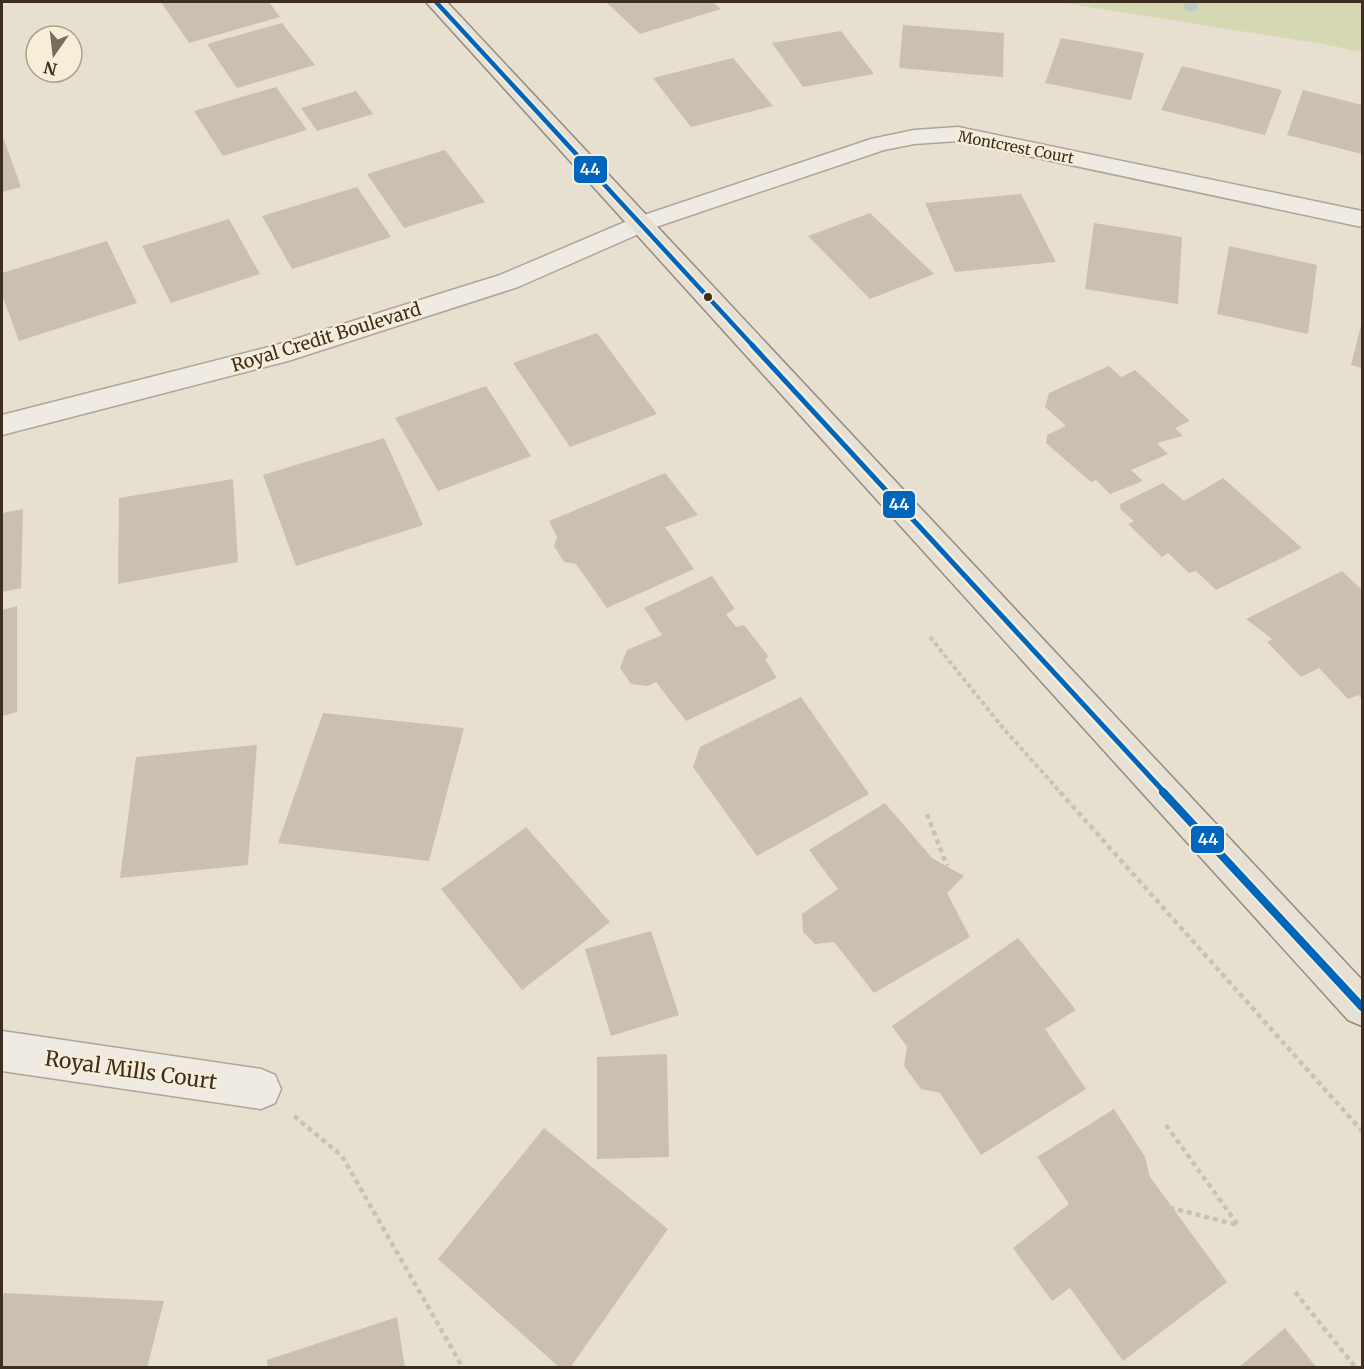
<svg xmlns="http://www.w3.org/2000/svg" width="1364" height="1369" font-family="Merriweather,serif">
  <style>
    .green { fill: #d6d7b3 }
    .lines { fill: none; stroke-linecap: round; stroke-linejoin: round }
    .stream { stroke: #bcccc2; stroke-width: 15 }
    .building { fill: #cbbfb2 }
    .minor-casing { stroke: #ada599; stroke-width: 3 }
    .major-casing { stroke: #928b80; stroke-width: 3 }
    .path-far1 { stroke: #c8c2b9; stroke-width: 4; stroke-dasharray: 4.5 3; stroke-linecap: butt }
    .path { stroke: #c8c2b9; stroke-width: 4.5; stroke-dasharray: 5 4; stroke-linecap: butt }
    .minor { fill: #efebe3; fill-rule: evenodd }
    .major { fill: #e6e1d4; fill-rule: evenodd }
    .bus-1-far2-casing { stroke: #f7eed8; stroke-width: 8 }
    .bus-1-far1-casing { stroke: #f7eed8; stroke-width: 10 }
    .bus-1-casing { stroke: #f7eed8; stroke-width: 12 }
    .bus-1-far2 { stroke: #0065bd; stroke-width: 4.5 }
    .bus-1-far1 { stroke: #0065bd; stroke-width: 5 }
    .bus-1 { stroke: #0065bd; stroke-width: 8 }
    .bus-dot { fill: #3d2e20; stroke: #f7eed8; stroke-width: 2 }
    .labels { text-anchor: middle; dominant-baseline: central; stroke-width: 4.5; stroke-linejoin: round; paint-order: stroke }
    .far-street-label { font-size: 15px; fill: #3d2e20; stroke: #f7eed8 }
    .street-label { font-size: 18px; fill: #3d2e20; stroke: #f7eed8 }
    .near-street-label { font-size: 21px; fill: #3d2e20; stroke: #f7eed8 }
    .line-badge { stroke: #f7eed8; stroke-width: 2 }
    .badge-label { font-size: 16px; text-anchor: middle; font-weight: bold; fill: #fff }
  </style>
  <rect width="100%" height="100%" fill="#e7e0d1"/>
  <!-- green -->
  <path class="green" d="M1057,2H1362V52L1322,44Z"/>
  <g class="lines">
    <!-- stream -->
    <path class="stream" d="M1191,4V2"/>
  </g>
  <!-- building -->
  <path class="building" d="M161,2H269L280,17L189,43Z
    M606,2H713L721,9L640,34Z
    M282,23L315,65L237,88L207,44Z
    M903,25L1004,33L1003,77L899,68Z
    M841,31L874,74L803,87L772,43Z
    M1061,38L1144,53L1131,100L1045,83Z
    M733,58L773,106L691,127L653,78Z
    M1182,66L1282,90L1265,135L1161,110Z
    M276,87L307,130L223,156L194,111Z
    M1303,90L1362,105V154L1287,135Z
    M356,91L373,114L317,131L301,108Z
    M2,134L21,187L2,192Z
    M445,150L485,202L404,228L367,174Z
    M357,187L391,237L292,269L262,216Z
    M1021,194L1056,262L955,272L925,203Z
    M870,213L934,274L870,299L808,236Z
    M229,219L260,274L171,303L142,246Z
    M1094,223L1182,237L1178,304L1085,289Z
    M107,241L137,303L19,341L2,295V273Z
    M1229,246L1317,265L1308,334L1217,314Z
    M1362,321V368L1351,365Z
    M597,333L657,414L570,447L513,363Z
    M1109,366L1121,377L1135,370L1190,421L1175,428L1183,436L1157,443L1168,454L1131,470L1143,481L1110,494L1096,480L1091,482L1046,443L1047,435L1066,426L1045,407L1049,393Z
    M486,386L531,456L438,491L395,418Z
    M384,438L423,525L296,566L263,475Z
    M665,473L698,515L665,527L694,569L607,608L576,564L564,562L554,546L557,537L549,521Z
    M1223,478L1302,548L1216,590L1196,571L1189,573L1168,553L1162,557L1128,524L1134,521L1121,510L1120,504L1163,483L1184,501Z
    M233,479L238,562L118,584L119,498Z
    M23,509L21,588L2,592V513Z
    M1342,571L1362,590V700L1359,695L1348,699L1319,668L1301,677L1267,642L1272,639L1246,619Z
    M712,576L735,609L726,614L736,627L744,625L769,657L765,659L777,678L686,721L656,682L647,686L631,684L620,668L627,650L662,635L644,608Z
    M17,606V712L2,716V610Z
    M801,697L869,794L757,856L693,767L700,747Z
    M323,713L464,728L429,861L278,843Z
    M257,745L248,865L120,878L136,757Z
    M885,803L932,858L964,876L947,893L970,937L874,993L834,942L815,944L803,932L802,914L838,889L809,850Z
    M526,827L610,922L522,990L441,889Z
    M651,931L679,1015L611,1036L585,949Z
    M1018,938L1076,1010L1045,1029L1086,1089L981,1155L940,1093L921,1089L904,1066L907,1047L892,1026Z
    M667,1054L669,1157L597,1159V1057Z
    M1114,1109L1145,1157L1150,1177L1227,1282L1123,1361L1070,1288L1052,1301L1013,1248L1069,1204L1037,1157Z
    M544,1128L668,1229L570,1368H560L438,1259Z
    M4,1293L164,1301L147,1368H2V1300Z
    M397,1317L405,1368H268L267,1360Z
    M1285,1328L1317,1368H1238Z"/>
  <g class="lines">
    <defs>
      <path id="minor" d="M958,127L1362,211V227L958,141L914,144L884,150L650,229L518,287L288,361L2,435V415L273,346L500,275L632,219L871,139L914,130Z
        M2,1031L261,1069L275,1075L281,1089L275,1103L261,1109L2,1071Z"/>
      <path id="major" d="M426,2H447L1362,980V1026L1348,1020Z"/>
    </defs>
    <!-- minor casing -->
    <use href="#minor" class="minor-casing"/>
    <!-- major casing -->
    <use href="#major" class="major-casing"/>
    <!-- path-far1 -->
    <path class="path-far1" d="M930,637L1003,728L1061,793"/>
    <!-- path -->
    <path class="path" d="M1060,792L1362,1131
      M927,814L947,866
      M294,1116L342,1156L463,1368
      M1166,1125L1238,1225L1171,1208
      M1295,1292L1356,1368"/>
    <!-- minor -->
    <use href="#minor" class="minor"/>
    <!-- major -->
    <use href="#major" class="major"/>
    <defs>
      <path id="bus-1-far2" d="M436,2L753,346"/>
      <path id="bus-1-far1" d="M752,345L1165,793"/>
      <path id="bus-1" d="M1163,792L1362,1007"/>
    </defs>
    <!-- bus-1-far2 casing -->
    <use href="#bus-1-far2" class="bus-1-far2-casing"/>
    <!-- bus-1-far1 casing -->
    <use href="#bus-1-far1" class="bus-1-far1-casing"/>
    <!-- bus-1 casing -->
    <use href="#bus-1" class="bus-1-casing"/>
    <!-- bus-1-far2 -->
    <use href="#bus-1-far2" class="bus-1-far2"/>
    <!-- bus-1-far1 -->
    <use href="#bus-1-far1" class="bus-1-far1"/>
    <!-- bus-1 -->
    <use href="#bus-1" class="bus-1"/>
  </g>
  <!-- markers -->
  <circle class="bus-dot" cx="708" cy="297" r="5"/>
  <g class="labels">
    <!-- far-street labels -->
    <g class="far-street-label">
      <text transform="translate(1016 147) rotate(11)">Montcrest Court</text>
    </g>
    <!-- street labels -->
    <g class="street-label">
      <text transform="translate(326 337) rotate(-17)">Royal Credit Boulevard</text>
    </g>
    <!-- near-street labels -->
    <g class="near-street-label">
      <text transform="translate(131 1070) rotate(8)">Royal Mills Court</text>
    </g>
  </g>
  <g class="line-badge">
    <rect x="573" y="155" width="35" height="29" rx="6" fill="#0065bd"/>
    <rect x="882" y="490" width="34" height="29" rx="6" fill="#0065bd"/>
    <rect x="1190" y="825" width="35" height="29" rx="6" fill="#0065bd"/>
  </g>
  <g class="badge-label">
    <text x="590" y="175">44</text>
    <text x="899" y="510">44</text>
    <text x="1208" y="845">44</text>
  </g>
  <!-- border -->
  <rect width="1364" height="1369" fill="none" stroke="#3d2e20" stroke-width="6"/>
  <!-- north arrow -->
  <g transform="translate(54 54) rotate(194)"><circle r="28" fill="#f7eed8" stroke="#ada18e" stroke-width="1.5"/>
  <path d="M0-4.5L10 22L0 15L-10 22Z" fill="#786c5e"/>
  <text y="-9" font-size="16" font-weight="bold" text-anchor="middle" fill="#3d2e20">N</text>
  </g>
</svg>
